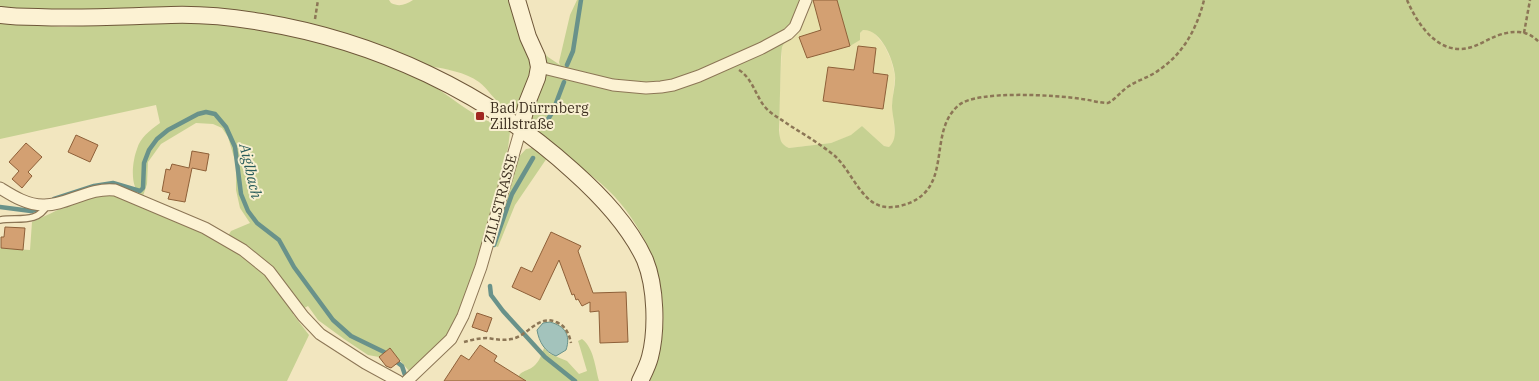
<svg xmlns="http://www.w3.org/2000/svg" width="1539" height="381" font-family="'IBM Plex Serif',serif">
  <style>
    .farmland { fill: #e8e2ac }
    .green { fill: #c6d192 }
    .water { fill: #a3c3bc; stroke: #69928a }
    .lines { fill: none; stroke-linecap: round; stroke-linejoin: round }
    .stream { stroke: #69928a; stroke-width: 4.5 }
    .building { fill: #d3a072; stroke: #8e6039 }
    .lane-casing { stroke: #8c7656; stroke-width: 8 }
    .street-casing { stroke: #8c7656; stroke-width: 13 }
    .secondary-casing { stroke: #6e5739; stroke-width: 18 }
    .path { stroke: #8c7656; stroke-width: 2.5; stroke-dasharray: 4 2.5; stroke-linecap: butt }
    .lane { stroke: #fcf2d3; stroke-width: 5.5 }
    .street { stroke: #fcf2d3; stroke-width: 11 }
    .secondary { stroke: #fcf2d3; stroke-width: 16 }
    .poi-dot { fill: #a12720; stroke: #f8efd0; stroke-width: 2 }
    .labels { text-anchor: middle; dominant-baseline: central; stroke-width: 4; stroke-linejoin: round; paint-order: stroke }
    .poi-label { font-size: 14px; fill: #3a2c1c; stroke: #f8efd0; text-anchor: start }
    .street-label { font-size: 14px; fill: #3a2c1c; stroke: #f8efd0 }
    .water-label { font-size: 15px; font-style: italic; fill: #295c5b; stroke: #f8efd0 }
  </style>
  <rect width="100%" height="100%" fill="#f2e6bf"/>
  <!-- farmland -->
  <path class="farmland" d="M812,0H837L860,33L863,30H869L874,33L884,45L891,60L895,76L892,104L895,137L893,144L889,147L884,146L862,126L852,135L831,143L789,148L783,145L780,139L779,113L782,47L785,42L793,38L801,28L808,13Z"/>
  <!-- green -->
  <path class="green" d="M0,0H389L391,3C399,7 405,5 413,0H521L540,49L548,57L560,65L559,62L570,15L577,0H800C796,14 792,24 781,34L704,70L663,82L638,83L616,81L561,67L563,78L676,89L713,76L785,42L782,47L781,57L779,130C780,139 780,144 789,148L831,143L851,135L862,126L884,146L889,147C900,138 892,118 892,106C892,96 896,85 895,75C893,59 881,29 863,30L860,33V40L850,46L837,0H1539V381H650C678,318 660,247 615,197C597,177 569,160 548,141C543,136 538,129 532,125C523,118 512,113 503,106C494,100 488,89 479,82C465,72 446,69 429,66L270,16L238,10L39,11L0,7Z
    M172,22C257,24 342,41 419,78C438,87 455,102 473,113C484,121 499,124 510,132L508,148L490,223L479,261L459,316L447,339L410,372L390,349L379,357L368,355L344,339L318,320L308,306L293,314L309,335L287,381H0V248L30,250L32,222C59,210 86,194 116,195L224,243L231,231L250,223L240,208L236,190V164L228,137L222,128L213,124L196,123L161,144L148,162L147,184L143,196C129,190 132,162 137,149C140,138 150,130 160,123L156,105L0,139V23L63,27Z
    M532,148L547,158L515,205L498,247L492,245L514,162L526,149Z
    M582,339C594,348 595,367 599,381H517C519,370 527,372 534,366C539,362 542,354 544,348L550,354L567,361L579,374L587,371L579,344L578,341Z"/>
  <!-- water -->
  <path class="water" d="M550,322C565,326 571,335 566,350L556,356C545,352 539,342 537,330L543,323Z"/>
  <g class="lines">
    <!-- stream -->
    <path class="stream" d="M567,65L573,51L581,0
      M544,126L553,111L564,82
      M54,199L94,186L113,183L140,191L143,188L144,163L149,150L157,139L168,130L198,114L206,112L215,114L226,127L235,147L241,194L248,211L257,223L279,240L294,267L333,320L351,336L384,352L402,366L406,378
      M0,207L31,211L35,210
      M494,245L512,194L533,158
      M490,286L491,295L503,311L545,357L575,381"/>
  </g>
  <!-- building -->
  <path class="building" d="M813,0H837L850,46L807,58L799,37L821,30Z
    M858,46L876,48L873,73L888,75L883,109L823,101L828,67L854,70Z
    M76,135L98,145L90,162L68,152Z
    M26,143L42,157L28,172L32,176L22,188L12,179L19,171L9,162Z
    M192,151L209,154L206,171L192,168L185,202L168,199L170,193L162,191L166,169L170,170L172,164L189,168Z
    M5,227L25,228L23,250L1,248V237H4Z
    M551,232L581,246L578,251L593,293L626,292L628,342L600,343L599,311L590,312V302L582,306L578,299L576,300L574,294L572,295L559,260L540,300L512,287L521,267L532,272Z
    M477,313L492,318L487,332L472,327Z
    M480,345L497,356L494,361L526,381H444L461,355L469,360Z
    M390,348L400,361L391,368L386,366L379,357Z"/>
  <g class="lines">
    <defs>
      <path id="lane" d="M0,220C17,217 38,224 47,205"/>
      <path id="street" d="M539,67L613,85L646,88L661,87L673,85L699,76L762,48L788,34L795,27L806,0
        M0,188C13,196 27,205 43,205C66,206 89,187 115,190L205,228L243,250L269,271L303,316L320,334L365,363L398,381
        M407,381L451,339L463,316L481,267L521,128"/>
      <path id="secondary" d="M517,0L528,37L537,57L539,67L537,78L527,103L521,128
        M0,15C13,17 26,17 38,17C83,19 127,16 171,15C201,14 231,17 261,22C376,41 486,92 573,171C601,196 629,225 645,260C656,287 657,330 650,357C648,365 644,373 640,381"/>
    </defs>
    <!-- lane casing -->
    <use href="#lane" class="lane-casing"/>
    <!-- street casing -->
    <use href="#street" class="street-casing"/>
    <!-- secondary casing -->
    <use href="#secondary" class="secondary-casing"/>
    <!-- path -->
    <path class="path" d="M1407,0C1416,21 1434,50 1461,49C1482,48 1493,31 1519,32C1528,33 1533,36 1539,42
      M315,19L318,0
      M1524,33L1530,0
      M739,70C753,79 755,95 765,107C772,115 781,119 789,125C805,135 822,145 836,157C849,170 857,190 871,201C880,208 890,208 900,206C957,192 925,133 959,105C977,90 1057,95 1082,99C1091,100 1099,103 1108,103C1116,99 1121,91 1129,86C1138,80 1150,77 1159,70C1184,53 1197,28 1204,0
      M464,342C471,340 479,338 487,338C495,339 503,341 511,339C527,337 538,314 556,322C566,326 569,334 571,343"/>
    <!-- lane -->
    <use href="#lane" class="lane"/>
    <!-- street -->
    <use href="#street" class="street"/>
    <!-- secondary -->
    <use href="#secondary" class="secondary"/>
  </g>
  <!-- markers -->
  <rect class="poi-dot" x="475" y="111" width="10" height="10" rx="2.5"/>
  <g class="labels">
    <!-- poi labels -->
    <g class="poi-label">
      <text x="490" y="108">Bad Dürrnberg<tspan x="490" dy="16">Zillstraße</tspan></text>
    </g>
    <!-- street labels -->
    <g class="street-label">
      <text transform="translate(500 199) rotate(-75)">ZILLSTRASSE</text>
    </g>
    <!-- water labels -->
    <g class="water-label">
      <text transform="translate(251 171) rotate(77)">Aiglbach</text>
    </g>
  </g>
</svg>
